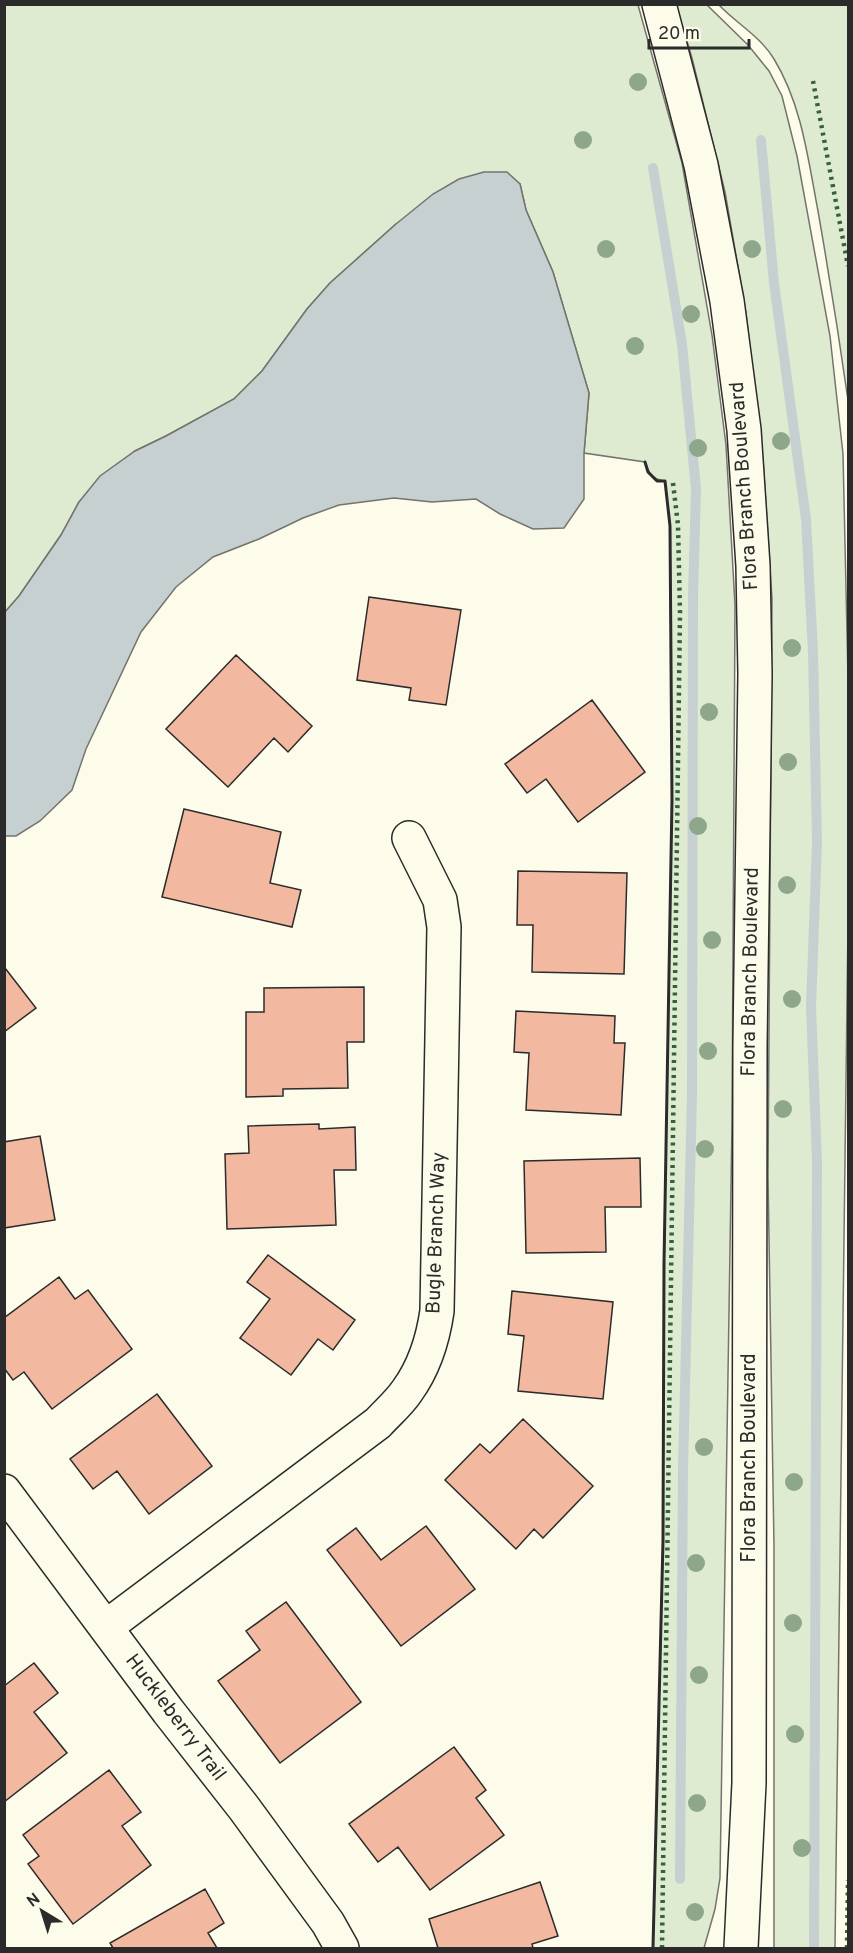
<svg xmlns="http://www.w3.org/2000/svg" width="853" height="1953" font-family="Overpass,sans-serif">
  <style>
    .green { fill: #deebd1; stroke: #74746e; stroke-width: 1.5 }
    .water { fill: #c7d0d0; stroke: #74746e; stroke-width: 1.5 }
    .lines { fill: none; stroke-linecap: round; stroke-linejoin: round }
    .stream { stroke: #c7d0d0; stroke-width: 10 }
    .building { fill: #f2b8a0; stroke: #2b2b2b; stroke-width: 1.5 }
    .minor-casing { stroke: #2b2b2b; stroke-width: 36 }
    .minor { stroke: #fdfbea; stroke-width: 33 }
    .hedge { stroke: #34623c; stroke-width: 4.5; stroke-dasharray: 3 4.5; stroke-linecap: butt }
    .wall { stroke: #2b2b2b; stroke-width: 3 }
    .tree { fill: #8ea78a }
    .labels { text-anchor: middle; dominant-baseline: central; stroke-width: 4.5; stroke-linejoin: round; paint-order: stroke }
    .street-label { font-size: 20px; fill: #2b2b2b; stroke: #fdfbea }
  </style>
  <rect width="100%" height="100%" fill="#fdfbea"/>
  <!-- green -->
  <path class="green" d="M5,5H638L682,163L712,335L726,445L735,605L732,1123L720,1878L715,1909L704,1948H653L663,1541L664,1264L672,800L670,526L665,481C653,480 649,474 645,462L584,453L589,393L553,272L526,210L520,184L396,224L330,283L307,309L262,371L234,399L166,436L135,451L79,502L61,535L19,596L5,612Z
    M676,5H707L748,45L769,71L782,96L797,156L830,336L843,454L848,678V923L835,1948H774V1547L768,1176L772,599L763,459L746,313L725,192L692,58Z
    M719,5H848V400C839,337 829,274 818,211C808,159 802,105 774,59C761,37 736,23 719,5Z"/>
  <!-- water -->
  <path class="water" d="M484,172H507L520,184L526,210L553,272L589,393L584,453V499L564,528L533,529L500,514L476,499L432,502L394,498L339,505L303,518L259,539L213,557L176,587L141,632L86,749L72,790L40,821L16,836H5V612L19,596L61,535L79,502L100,476L135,451L166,436L234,399L262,371L307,309L330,283L396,224L433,194L459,179Z"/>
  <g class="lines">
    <!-- stream -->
    <path class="stream" d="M761,140L774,283L806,519L813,652L817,842L811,1007L817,1161L814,1948
      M653,168L682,344L696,489L693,598L692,1095L683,1469L680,1879"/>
  </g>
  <!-- building -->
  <path class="building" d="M369,597L461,610L446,705L409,700L411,688L357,680Z
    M236,655L312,726L288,752L274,738L228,787L166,729Z
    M592,700L645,772L578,822L546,779L527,793L505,764Z
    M184,809L281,832L270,883L301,890L292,927L162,897Z
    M518,871L627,873L624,974L532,972L533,925H517Z
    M5,968L36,1008L4,1032V969Z
    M364,987V1042H347L348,1088L283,1089V1096L246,1097V1012H264V988Z
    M516,1011L615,1016L614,1043H625L621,1115L526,1110L529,1053L514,1052Z
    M319,1124V1129L355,1127L356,1170H334L336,1225L227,1229L225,1154L249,1153L248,1126Z
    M40,1136L55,1220L4,1228V1142Z
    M640,1158L641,1207H605L606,1252L526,1253L524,1161Z
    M268,1255L355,1320L333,1350L318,1339L291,1375L240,1338L270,1299L247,1282Z
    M59,1277L75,1299L88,1290L132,1349L52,1409L24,1372L13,1380L4,1368V1318Z
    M512,1291L613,1302L603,1399L518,1391L524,1336L508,1334Z
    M157,1394L212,1466L149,1514L117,1471L93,1489L70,1459Z
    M523,1419L593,1486L543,1538L534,1529L516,1549L445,1480L480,1444L490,1453Z
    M426,1526L475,1589L401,1646L327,1550L356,1528L381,1560Z
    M286,1602L361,1702L280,1763L218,1681L260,1650L246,1631Z
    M34,1663L58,1693L34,1712L67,1753L4,1802V1686Z
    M454,1747L486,1790L476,1798L504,1835L430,1890L398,1847L378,1862L349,1824Z
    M109,1770L141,1812L122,1826L151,1865L73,1924L28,1864L39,1856L23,1835Z
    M540,1882L558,1936L532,1944L533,1948H438L429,1919Z
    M205,1889L224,1923L208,1933L217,1948H113L110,1943Z"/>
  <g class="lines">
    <defs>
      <path id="minor" d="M659,4L701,165L727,301L744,430L753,566L755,674L750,1046L749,1783L741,1948
        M4,1491L168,1711L244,1808L328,1923L342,1948
        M106,1627L378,1423C387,1413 399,1403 407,1391C423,1369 433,1339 437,1311L444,927L440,900L409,838"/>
    </defs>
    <!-- minor casing -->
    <use href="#minor" class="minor-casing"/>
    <!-- minor -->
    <use href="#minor" class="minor"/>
    <!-- hedge -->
    <path class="hedge" d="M813,81L848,266
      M662,1948L680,613L678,525L673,483
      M847,1948L848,1880"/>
    <!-- wall -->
    <path class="wall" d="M645,462L648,472L657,481H665L670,526L672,800L664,1264L663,1541L653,1948"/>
  </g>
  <!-- trees -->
  <g class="tree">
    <circle cx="638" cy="82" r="9"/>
    <circle cx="583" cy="140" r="9"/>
    <circle cx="606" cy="249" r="9"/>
    <circle cx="752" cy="249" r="9"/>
    <circle cx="691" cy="314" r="9"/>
    <circle cx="635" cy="346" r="9"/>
    <circle cx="781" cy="441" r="9"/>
    <circle cx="698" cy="448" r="9"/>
    <circle cx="792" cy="648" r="9"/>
    <circle cx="709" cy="712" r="9"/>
    <circle cx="788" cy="762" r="9"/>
    <circle cx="698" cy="826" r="9"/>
    <circle cx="787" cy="885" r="9"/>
    <circle cx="712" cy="940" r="9"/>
    <circle cx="792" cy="999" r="9"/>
    <circle cx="708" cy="1051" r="9"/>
    <circle cx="783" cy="1109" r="9"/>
    <circle cx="705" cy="1149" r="9"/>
    <circle cx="704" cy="1447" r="9"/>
    <circle cx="794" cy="1482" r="9"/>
    <circle cx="696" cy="1563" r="9"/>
    <circle cx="793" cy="1623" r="9"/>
    <circle cx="699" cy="1675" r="9"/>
    <circle cx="795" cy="1734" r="9"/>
    <circle cx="697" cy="1803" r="9"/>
    <circle cx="802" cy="1848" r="9"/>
    <circle cx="695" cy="1912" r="9"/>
  </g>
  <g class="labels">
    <!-- street labels -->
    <g class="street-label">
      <text transform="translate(745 486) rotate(-94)">Flora Branch Boulevard</text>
      <text transform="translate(751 972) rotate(-89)">Flora Branch Boulevard</text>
      <text transform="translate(437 1233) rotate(-88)">Bugle Branch Way</text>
      <text transform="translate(750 1458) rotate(-90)">Flora Branch Boulevard</text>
      <text transform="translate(175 1718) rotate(53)">Huckleberry Trail</text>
    </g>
  </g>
  <!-- border -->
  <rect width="853" height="1953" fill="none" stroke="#2b2b2b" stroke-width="12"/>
  <!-- north arrow -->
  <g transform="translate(42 1911) rotate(322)" stroke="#fdfbea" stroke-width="4.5" paint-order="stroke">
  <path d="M0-4.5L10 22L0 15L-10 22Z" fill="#2b2b2b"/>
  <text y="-9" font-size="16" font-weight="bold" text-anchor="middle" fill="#2b2b2b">N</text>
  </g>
  <!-- scale -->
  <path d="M649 39v9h100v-9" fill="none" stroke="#2b2b2b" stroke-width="3"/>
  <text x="658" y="39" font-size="18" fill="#2b2b2b" stroke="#fdfbea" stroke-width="4.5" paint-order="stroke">20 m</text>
</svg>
